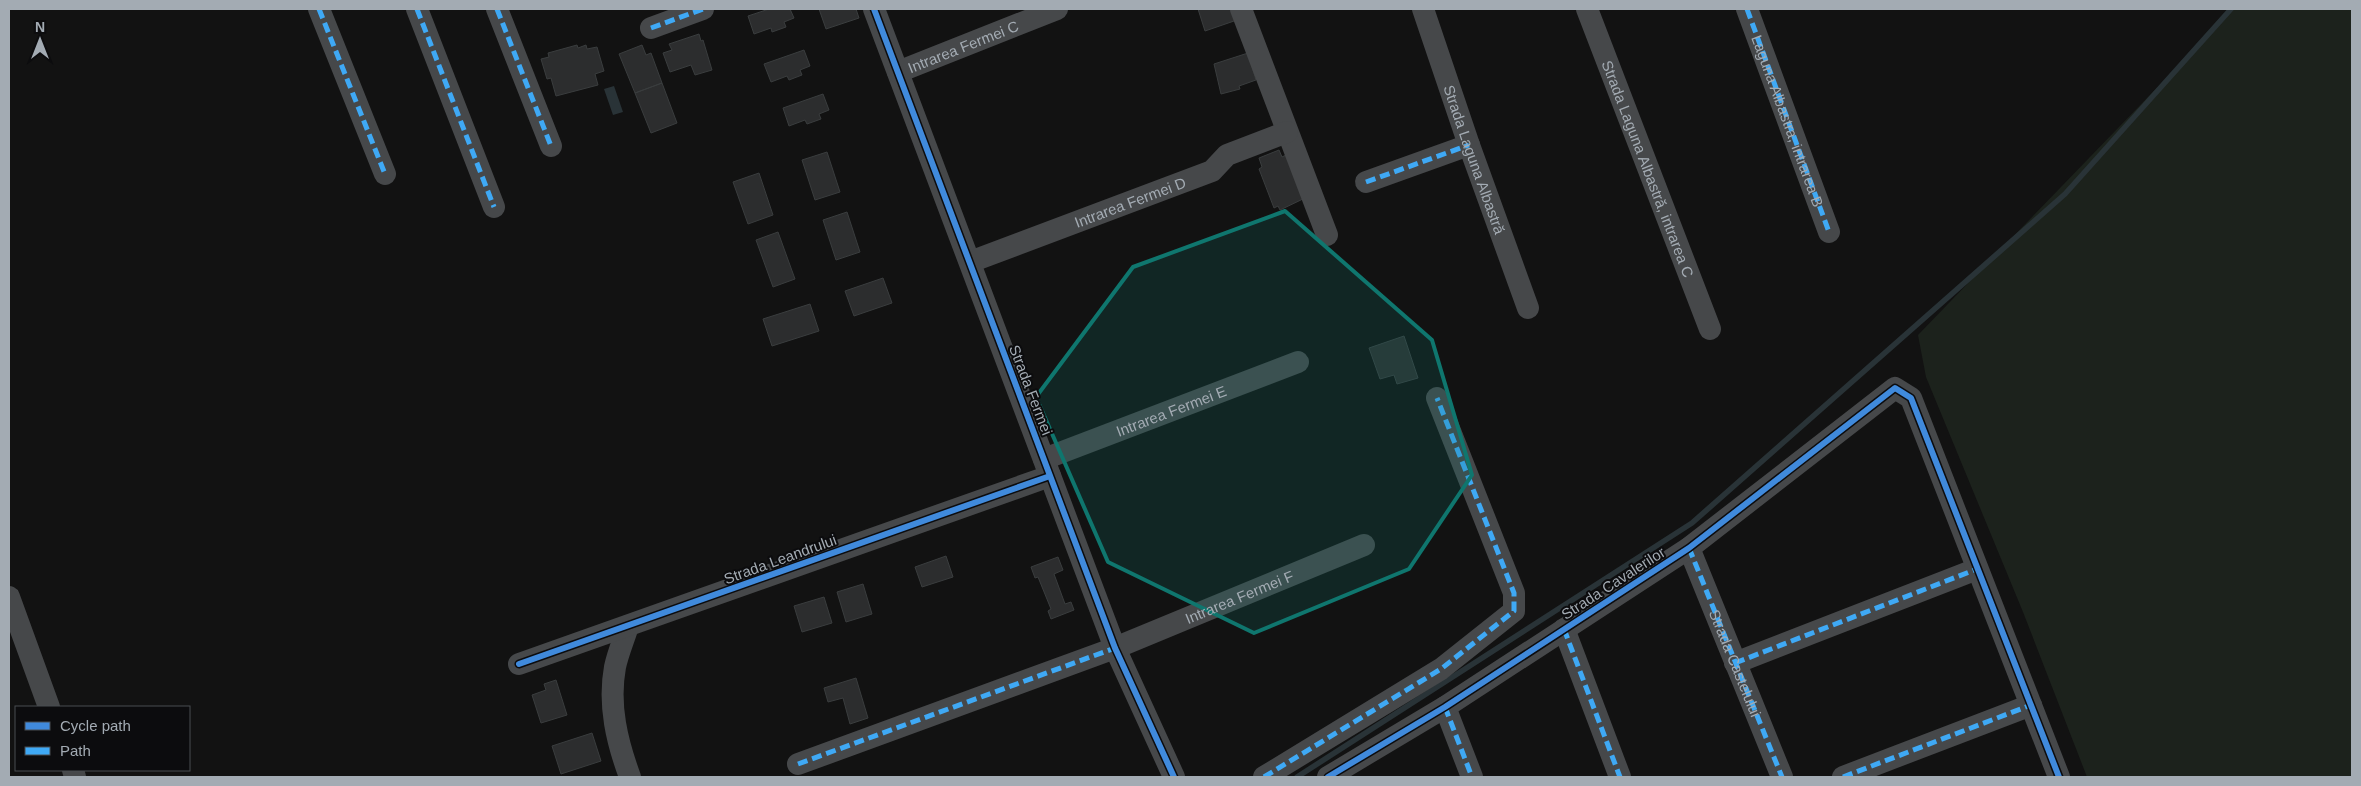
<svg xmlns="http://www.w3.org/2000/svg" width="2361" height="786" font-family="Arial,sans-serif">
  <style>
    .green { fill: #1c221c }
    .water { fill: #293337 }
    .lines { fill: none; stroke-linecap: round; stroke-linejoin: round }
    .stream { stroke: #293337; stroke-width: 5.5 }
    .building { fill: #2c2d2e; stroke: #3a3d3e }
    .minor { stroke: #46484a; stroke-width: 22 }
    .quiet { stroke: #3fa9f5; stroke-width: 5; stroke-dasharray: 10 5; stroke-linecap: butt }
    .cycleway-casing { stroke: #0c0c0e; stroke-width: 9 }
    .cycleway { stroke: #408adc; stroke-width: 6 }
    .marked { fill: #0f766e; fill-opacity: 0.2; stroke: #0f766e; stroke-width: 4; stroke-linejoin: round }
    .labels { text-anchor: middle; dominant-baseline: central; stroke-width: 4; stroke-linejoin: round; paint-order: stroke }
    .street-label { font-size: 15px; fill: #a3abb3; stroke: #0c0c0e }
  </style>
  <rect width="100%" height="100%" fill="#121212"/>
  <!-- green -->
  <path class="green" d="M2233,9H2352V777H2087L2023,612L1926,377L1918,335Z"/>
  <!-- water -->
  <path class="water" d="M614,86L623,112L613,115L604,89Z"/>
  <g class="lines">
    <!-- stream -->
    <path class="stream" d="M1297,777L1692,523L2065,194L2231,9"/>
  </g>
  <!-- building -->
  <path class="building" d="M769,9H790L794,18L784,22L786,27L772,32L771,28L754,34L748,16Z
    M819,9H856L859,18L826,29Z
    M1198,9H1233L1237,20L1205,31Z
    M699,34L701,41L703,40L712,70L695,75L691,65L670,72L663,53L672,50L669,44Z
    M577,45L578,48L586,45L587,49L597,47L604,71L595,74L598,85L556,96L551,78L547,79L541,59L549,57L548,53Z
    M642,45L646,55L651,53L662,83L635,93L619,54Z
    M804,50L810,66L800,70L802,75L789,80L787,76L771,82L764,64Z
    M1248,53L1256,80L1239,86L1240,89L1221,94L1214,64Z
    M662,83L677,123L651,133L635,93Z
    M823,94L829,110L819,114L821,119L807,124L805,120L789,126L783,108Z
    M1279,150L1282,157L1288,154L1305,198L1280,210L1278,206L1274,208L1259,169L1262,167L1259,158Z
    M827,152L840,192L815,200L802,160Z
    M759,173L773,215L748,224L733,182Z
    M847,212L860,252L836,260L823,220Z
    M778,232L795,279L773,287L756,240Z
    M883,278L892,303L854,316L845,291Z
    M810,304L819,331L772,346L763,319Z
    M1404,336L1418,378L1397,384L1394,375L1380,379L1369,348Z
    M946,556L953,577L922,587L915,567Z
    M1058,557L1063,570L1054,574L1065,604L1071,602L1074,610L1051,619L1048,611L1051,609L1038,577L1035,578L1031,567Z
    M863,584L872,614L846,622L837,592Z
    M824,597L832,623L802,632L794,606Z
    M856,678L868,718L850,724L843,698L828,702L824,688Z
    M556,680L567,715L541,723L532,695L546,690L544,684Z
    M592,733L601,761L561,774L552,746Z"/>
  <g class="lines">
    <!-- minor -->
    <g class="minor">
      <path d="M319,9L385,174"/>
      <path d="M417,9L494,207"/>
      <path d="M497,9L551,146"/>
      <path d="M874,9L1115,648L1174,777"/>
      <path d="M1241,9L1327,235"/>
      <path id="s1" d="M1423,9L1469,145L1528,308"/>
      <path id="s2" d="M1587,9L1710,329"/>
      <path id="s3" d="M1747,9L1829,232"/>
      <path d="M651,28L703,9"/>
      <path id="s4" d="M898,72L1057,9"/>
      <path d="M1366,182L1469,145"/>
      <path id="s5" d="M970,262L1212,171L1227,155L1287,132"/>
      <path id="s6" d="M1044,459L1298,362"/>
      <path d="M1689,548L1782,777"/>
      <path d="M9,597L49,707"/>
      <path d="M628,626C624,639 618,653 615,667C608,705 617,742 630,777"/>
      <path d="M1564,629L1620,777"/>
      <path d="M1735,663L1977,569"/>
      <path d="M519,664L1050,476"/>
      <path d="M1445,707L1472,777"/>
      <path id="s7" d="M798,764L1115,648L1364,545"/>
      <path d="M73,770L75,777"/>
      <path d="M1264,777L1441,669L1514,611V593L1437,398"/>
      <path d="M1328,777L1445,707L1689,548L1895,388L1911,398L2059,777"/>
      <path d="M1843,777L2031,705"/>
    </g>
    <!-- quiet -->
    <g class="quiet">
      <path d="M319,9L385,174"/>
      <path d="M417,9L494,207"/>
      <path d="M497,9L551,146"/>
      <path d="M1747,9L1829,232"/>
      <path d="M651,28L703,9"/>
      <path d="M1366,182L1469,145"/>
      <path id="s8" d="M1689,548L1782,777"/>
      <path d="M1564,629L1620,777"/>
      <path d="M1735,663L1977,569"/>
      <path d="M1445,707L1472,777"/>
      <path d="M798,764L1115,648"/>
      <path d="M1264,777L1441,669L1514,611V593L1437,398"/>
      <path d="M1843,777L2031,705"/>
    </g>
    <defs>
      <path id="cycleway" d="M874,9L1115,648L1174,777
        M519,664L1050,476
        M1328,777L1445,707L1689,548L1895,388L1911,398L2059,777"/>
    </defs>
    <!-- cycleway casing -->
    <use href="#cycleway" class="cycleway-casing"/>
    <!-- cycleway -->
    <use href="#cycleway" class="cycleway"/>
  </g>
  <!-- marked area -->
  <path class="marked" d="M1285,211L1432,340L1472,475L1409,569L1254,633L1108,562L1036,397L1133,267Z"/>
  <g class="labels">
    <!-- street labels -->
    <g class="street-label">
      <text stroke="none"><textPath href="#s4" startOffset="70">Intrarea Fermei C</textPath></text>
      <text stroke="none"><textPath href="#s3" startOffset="119">Laguna Albastra, intrarea B</textPath></text>
      <text stroke="none"><textPath href="#s1" startOffset="159">Strada Laguna Albastră</textPath></text>
      <text stroke="none"><textPath href="#s2" startOffset="171">Strada Laguna Albastră, intrarea C</textPath></text>
      <text stroke="none"><textPath href="#s5" startOffset="171">Intrarea Fermei D</textPath></text>
      <text transform="translate(1031 390) rotate(69)">Strada Fermei</text>
      <text stroke="none"><textPath href="#s6" startOffset="136">Intrarea Fermei E</textPath></text>
      <text transform="translate(780 559) rotate(-20)">Strada Leandrului</text>
      <text transform="translate(1613 583) rotate(-33)">Strada Cavalerilor</text>
      <text stroke="none"><textPath href="#s7" startOffset="472">Intrarea Fermei F</textPath></text>
      <text stroke="none"><textPath href="#s8" startOffset="124">Strada Castelului</textPath></text>
    </g>
  </g>
  <!-- border -->
  <rect width="2361" height="786" fill="none" stroke="#a3abb3" stroke-width="20"/>
  <!-- legend -->
  <rect x="15" y="706" width="175" height="65" fill="#0c0c0e" stroke="#484c50"/>
  <rect x="25" y="722" width="25" height="8" fill="#408adc" stroke="#484c50"/>
  <text x="60" y="731" font-size="15" fill="#a3abb3">Cycle path</text>
  <rect x="25" y="747" width="25" height="8" fill="#3fa9f5" stroke="#484c50"/>
  <text x="60" y="756" font-size="15" fill="#a3abb3">Path</text>
  <!-- north arrow -->
  <g transform="translate(40 40)" stroke="#0c0c0e" stroke-width="4" paint-order="stroke">
  <path d="M0-4L9 19L0 12L-9 19Z" fill="#a3abb3"/>
  <text y="-8" font-size="14" font-weight="bold" text-anchor="middle" fill="#a3abb3">N</text>
  </g>
</svg>
